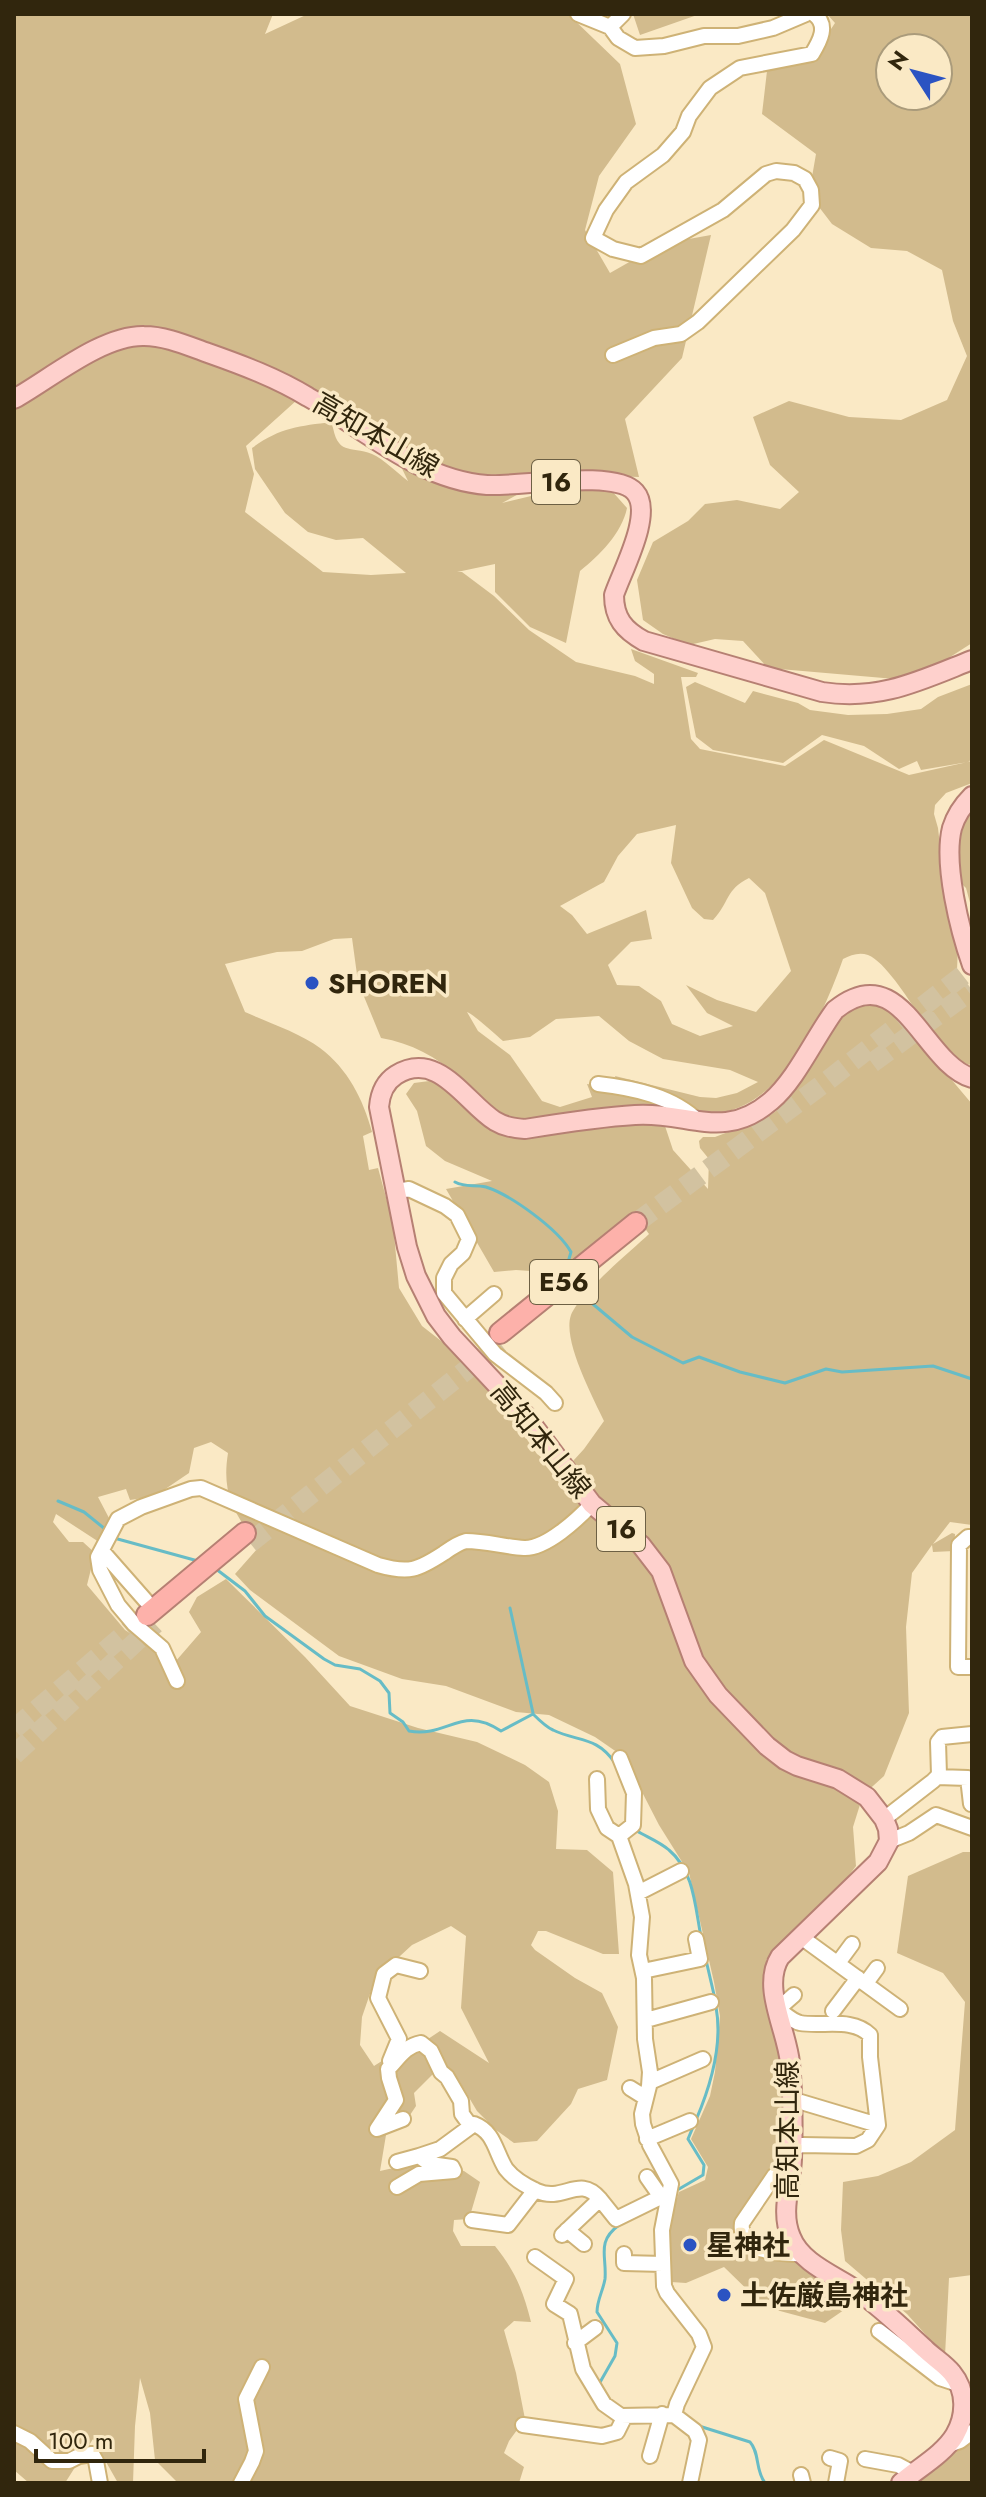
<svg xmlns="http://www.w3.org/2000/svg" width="986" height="2497" font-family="Jost,'Noto Sans JP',sans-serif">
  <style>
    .green { fill: #d2bb8d; fill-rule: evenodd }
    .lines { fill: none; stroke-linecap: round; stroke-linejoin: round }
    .stream { stroke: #67bcc6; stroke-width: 3 }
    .highway-tunnel { stroke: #d2c2a0; stroke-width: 20; stroke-dasharray: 20 10; stroke-linecap: butt }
    .minor-casing { stroke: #ceb276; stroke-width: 18 }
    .major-casing { stroke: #b68073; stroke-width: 22 }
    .highway-casing { stroke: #b68073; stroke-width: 24 }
    .minor { stroke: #fff; stroke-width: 14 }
    .major { stroke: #fed0cc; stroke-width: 18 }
    .highway { stroke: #fdb1aa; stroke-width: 20 }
    .poi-dot { fill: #2b53c2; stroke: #fae9c5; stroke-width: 3 }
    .labels { text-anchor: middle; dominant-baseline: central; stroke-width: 7; stroke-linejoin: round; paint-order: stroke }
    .shield { fill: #fae9c5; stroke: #6d6044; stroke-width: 2 }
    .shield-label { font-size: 26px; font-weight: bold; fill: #31260d }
    .street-label { font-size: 28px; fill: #31260d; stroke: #fae9c5 }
    .poi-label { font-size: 28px; font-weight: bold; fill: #31260d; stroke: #fae9c5; text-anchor: start }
  </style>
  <rect width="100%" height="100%" fill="#fae9c5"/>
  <!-- green -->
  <path class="green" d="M14,14H273L265,34L308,14H568L620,64L636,124L599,176L585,230L610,273L661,244L711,235L682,358L625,419L639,477L613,476L524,491L502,503L548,492L593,488L611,490L627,508C622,533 599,556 580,571L566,643L530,627L495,592V564L457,572H462L494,596L529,630L576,662L635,676L654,684V674L635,661L631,649L698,673L696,677H681L691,739L700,749L785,766L824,740L909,775L972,761V783L946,793L935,805L934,814L938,828L946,898L958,946L957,970L972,993V1065C963,1064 958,1058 951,1051C944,1044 935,1037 929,1029C915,1011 888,963 868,955C859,952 851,955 843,959C823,1016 778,1119 704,1113C694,1112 684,1107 675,1103C655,1096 636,1089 617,1082L615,1076L700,1097L716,1098L737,1093L758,1082L730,1070L663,1059L629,1041L599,1016L556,1019L530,1037L503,1041C495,1034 473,1014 467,1012L478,1031L510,1055L542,1101L560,1107L592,1097L587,1084L629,1090L680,1111L527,1121C492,1115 484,1100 459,1077C437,1057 411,1043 381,1038L358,982L352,938L334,939L302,951L277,952L225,964L245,1012C267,1022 302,1034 320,1048C348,1069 363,1099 372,1132L363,1136L369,1170L378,1168L393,1223L399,1288L422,1326L454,1351L490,1386L537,1454L563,1472L584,1449L604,1421C593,1397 562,1340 571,1315C580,1293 631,1251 649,1234L633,1212L574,1260L545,1272L516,1270L494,1272L446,1189L492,1181L445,1161L426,1146L417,1111L406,1094L414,1083L437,1080L484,1124L646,1121L664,1123L673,1150L708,1189L709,1159L700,1148L699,1141L703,1137H715L768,1117L780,1108L807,1065L845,1010L868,1002L885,1008L902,1021L972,1104V1525L950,1522L933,1544L952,1533L955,1534L954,1551L933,1552L932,1545L912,1573L906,1627L909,1713L884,1776L863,1795L853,1827L856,1866L835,1894L778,1945L766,1960V1979L781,2045L783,2072L782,2156L739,2237L793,2257L857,2301L825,2323L765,2307L724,2267L686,2283L671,2282C668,2245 667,2227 679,2192L705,2180L708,2167L691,2139L710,2096L715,2072L720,2016L714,1982L689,1873L659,1825L624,1757L595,1737L549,1715L516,1712L446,1686L402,1679L339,1656L250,1590L235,1574L258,1548C236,1513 221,1497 228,1453L211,1442L194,1448L189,1473L155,1496L130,1500L126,1489L98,1497L109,1518L99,1542L56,1514L53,1522L69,1542H83L95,1553L87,1585L125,1630L175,1662L201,1632L189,1612L197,1597L226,1579L305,1657L350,1706L418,1728L477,1742L525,1765L549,1782L558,1811L556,1849L587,1850L613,1872L619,1954H603L546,1931H538L531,1945L535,1950L575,1978L602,1993L618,2027L607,2080L578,2089L571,2104L537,2141L514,2143L496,2130L477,2111L458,2079L444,2065L428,2039L440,2031L489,2063L461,2008L466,1936L451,1926L412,1945L375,1979L362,2017L360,2045L374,2066L402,2048L420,2046L433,2067V2074L414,2093L416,2106L408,2118L386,2135L380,2171L416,2163L464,2171L480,2182L469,2219L454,2220L453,2231L461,2246H495C515,2271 523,2290 531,2322L514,2321L504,2330L516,2373L525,2419L509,2441L504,2453L524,2467L519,2483H178L155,2460L150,2413L140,2378L135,2426L133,2483H118L93,2439L65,2483H29L14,2470ZM307,391L394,452L408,481C397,473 384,459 372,454C350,445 337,457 332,422C299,426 279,428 252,448L255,469L285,513L308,532L336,540L363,538L406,573L371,575L323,572L245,512L254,474L246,446ZM676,825L671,863L692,908L704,919L713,920C730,902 725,890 749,878L765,893L791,971L756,1012L717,1000L686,985L707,1013L733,1026L700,1036L672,1024L661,1001L639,986L617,985L608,965L631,942L652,939L646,910L587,934L572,915L560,906L604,882L618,856L637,834Z
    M633,14H700L640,35Z
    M827,14H972V643L947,659L895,679L768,668L743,641L715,639L689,645L663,634L643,620L637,580L653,542L688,521L705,504L737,500L780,509L799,492L770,465L753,417L789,401L849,417L901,420L947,400L967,356L953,321L942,270L907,251L871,248L832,224L809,194L816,154L762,114L767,71L812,58L835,23ZM890,48H938V96H890Z
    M695,682L745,703L753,691L798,703L810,710L848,715L887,714L921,709L938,697L972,684V759L968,762L921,770L917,761L899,769L864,746L822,735L783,763L713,750L696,737L686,687Z
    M972,807V910L966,888L959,881C959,852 956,832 972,807Z
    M963,1852H972V2275L949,2278L945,2356L907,2314L845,2261L841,2230L843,2182L878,2176L911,2162L955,2130L965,2002L943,1973L897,1953L908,1876Z
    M972,2436V2483H915Z"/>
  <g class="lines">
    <!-- stream -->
    <path class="stream" d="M455,1182C466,1188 474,1184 486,1187C511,1195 558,1229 571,1252L566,1269
      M573,1283L581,1294L632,1337L683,1363L699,1357L740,1372L785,1383L826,1369L842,1372L933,1366L972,1379
      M58,1501L84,1512L105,1529
      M114,1538L198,1561
      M216,1569L245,1591L265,1616L324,1659L335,1665L360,1669L380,1681L389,1693L390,1713L403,1722L409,1731C448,1738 461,1704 501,1731L533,1714C539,1720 546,1727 553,1730C578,1742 597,1736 615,1763
      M510,1608L533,1713
      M637,1831C647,1837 660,1842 669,1850C694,1871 695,1906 701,1937
      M706,1960L715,1999
      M696,2120C711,2085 723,2045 716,2007
      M679,2189L703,2175L704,2165L688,2139L693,2127
      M599,2384L615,2356L617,2343L597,2312C597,2300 603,2291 605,2279C607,2256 596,2242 619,2225
      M699,2426L750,2442C760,2453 755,2470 765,2483"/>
    <!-- highway-tunnel -->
    <path class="highway-tunnel" d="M872,1063L972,990
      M636,1223L827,1081L972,968
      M250,1543L505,1339
      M14,1729L132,1628
      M14,1755L155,1624"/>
    <defs>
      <path id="minor" d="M578,14L610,27L618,38L635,48L664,46L704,36H738L773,28L806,14
        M610,27L623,14
        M613,355L654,338L681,334L698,322L793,230L812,205L811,190L805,179L794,173L776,171L766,174L723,210L641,256L613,249L593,238L606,210L626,182L663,155L683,132L689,116L710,88L740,68L812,54C820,41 829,25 814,14
        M598,1084C633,1088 673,1096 699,1122
        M396,1191L409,1189L445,1206L457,1215L469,1239L463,1253L451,1264L444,1278V1293L495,1354L546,1393L555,1403
        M465,1319L494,1294
        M972,1537H968L959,1545L958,1667H972
        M102,1551L146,1601
        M177,1681L162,1648L134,1624L118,1605L100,1570L98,1557L118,1519L141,1507L191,1489L201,1488L378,1565C409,1574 418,1570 444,1553C451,1548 458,1543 466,1541C486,1541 505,1547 524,1548C546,1549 578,1519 592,1504
        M937,1777L968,1778L971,1804
        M597,1779L598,1809L607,1828L619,1836L636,1884L642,1917L639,1955L644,1978L645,2039L650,2072L649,2086L642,2114L643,2124L650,2145L671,2184L662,2230L664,2286L667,2293L699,2334L704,2347L677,2404L674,2415
        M884,1819L933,1781L939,1775L938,1742L942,1737L972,1734
        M619,1836L633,1825L634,1793L620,1758
        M889,1841L909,1833L936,1815L972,1828
        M638,1893L681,1871
        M801,1937L900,2009
        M838,1963L852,1944
        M643,1971L700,1959L696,1939
        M866,1983L877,1968
        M833,2011L858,1978
        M646,2020L711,2002
        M390,2061L399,2039L378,1998L384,1974L396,1965L420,1971
        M650,2082L703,2059
        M630,2088L646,2098
        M791,2099L878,2125
        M403,2119L377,2129L396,2100L389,2078L388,2069C399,2058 405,2046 421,2043L431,2051L441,2072L447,2077L461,2101L462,2114L470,2125
        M647,2139L690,2121
        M791,2150L802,2145L856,2146L868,2140L878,2125L870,2057V2035C852,2017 823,2027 800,2023C792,2021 785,2014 778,2009L794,1995
        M397,2162L419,2156
        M791,2167H784L774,2176L742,2223C738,2255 780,2252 803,2255
        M647,2177L661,2197
        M397,2187L419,2174L454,2171L452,2167L430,2164L419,2156L440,2149L474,2124C495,2132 495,2152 506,2169C513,2178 526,2186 537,2191C564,2203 579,2174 600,2199
        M472,2220L508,2225L535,2190
        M567,2230L584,2244
        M562,2235L600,2199L616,2219L669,2193
        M624,2254V2263L663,2264
        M535,2257L566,2279L554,2304L570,2314L583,2369L604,2404L621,2416L674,2415L695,2431L699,2440L690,2483
        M879,2331L940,2378L958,2384
        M575,2343L595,2328
        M523,2425L602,2436L617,2432L625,2416
        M14,2433L30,2441L52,2461H69L79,2456L92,2454L96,2461L100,2483
        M949,2445L960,2441L972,2432
        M650,2456L662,2414
        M830,2458L840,2461L836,2483
        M865,2459L898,2465L913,2473
        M801,2475L803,2483
        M241,2483L252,2462L256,2451L246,2399L262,2367"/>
      <path id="major" d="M14,399C50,379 102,335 144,336C166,336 188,346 208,353C242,365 277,378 308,397C365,429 419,480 487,485C520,487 615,469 635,492C654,513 622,571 614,595C614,618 624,630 644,641L822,692C880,701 919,681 972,660
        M972,796C963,805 956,815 952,828C943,864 960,931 972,965
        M901,2483C918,2468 943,2455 955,2435C966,2416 967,2391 952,2373C945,2364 933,2357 925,2349C902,2328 881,2307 856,2290C834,2275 801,2263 791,2237C780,2212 791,2185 792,2159C793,2128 793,2094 790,2063C787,2030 761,1987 780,1957L878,1862L889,1841L888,1829L884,1819L867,1797L838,1779L797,1766L785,1760L767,1746L718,1695L694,1661L661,1571L641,1545L592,1504L526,1416L452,1337L436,1316L416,1276L407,1247L379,1107C380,1094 385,1082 396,1075C438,1049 465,1102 495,1121C505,1127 514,1128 525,1129C562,1123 599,1117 635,1115C688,1111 723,1142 771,1101C796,1080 815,1037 835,1010C902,956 922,1063 972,1078"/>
      <path id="highway" d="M500,1333L636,1223
        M147,1615L245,1533"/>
    </defs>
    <!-- minor casing -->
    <use href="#minor" class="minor-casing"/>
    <!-- major casing -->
    <use href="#major" class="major-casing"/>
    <!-- highway casing -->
    <use href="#highway" class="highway-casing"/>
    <!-- minor -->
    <use href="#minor" class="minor"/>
    <!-- major -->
    <use href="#major" class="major"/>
    <!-- highway -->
    <use href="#highway" class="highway"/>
  </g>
  <!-- markers -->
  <g class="poi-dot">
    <circle cx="312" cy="983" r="8"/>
    <circle cx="690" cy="2245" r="8"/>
    <circle cx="724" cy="2295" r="8"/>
  </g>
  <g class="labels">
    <!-- shield labels -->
    <g class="shield">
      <rect x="532" y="460" width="48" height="44" rx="6"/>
      <rect x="530" y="1260" width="68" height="44" rx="6"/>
      <rect x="597" y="1507" width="48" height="44" rx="6"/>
    </g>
    <g class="shield-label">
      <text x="556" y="482">16</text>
      <text x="564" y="1282">E56</text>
      <text x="621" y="1529">16</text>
    </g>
    <!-- street labels -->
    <g class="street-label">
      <text transform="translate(376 435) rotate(30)">高知本山線</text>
      <text transform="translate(541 1440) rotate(51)">高知本山線</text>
      <text transform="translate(787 2130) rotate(-90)">高知本山線</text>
    </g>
    <!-- poi labels -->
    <g class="poi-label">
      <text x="328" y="983">SHOREN</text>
      <text x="706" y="2245">星神社</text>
      <text x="740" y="2295">土佐厳島神社</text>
    </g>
  </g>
  <!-- border -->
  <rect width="986" height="2497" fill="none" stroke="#31260d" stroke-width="32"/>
  <!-- north arrow -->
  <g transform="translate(914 72) rotate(306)"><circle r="38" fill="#fae9c5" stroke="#aa9b7b" stroke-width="2"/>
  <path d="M0-6L14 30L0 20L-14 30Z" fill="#2b53c2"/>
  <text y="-12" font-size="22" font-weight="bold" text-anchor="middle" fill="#31260d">N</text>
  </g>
  <!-- scale -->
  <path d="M36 2449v12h168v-12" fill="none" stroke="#31260d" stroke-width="4"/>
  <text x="48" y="2449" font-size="24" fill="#31260d" stroke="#fae9c5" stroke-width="6" paint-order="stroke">100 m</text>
</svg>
